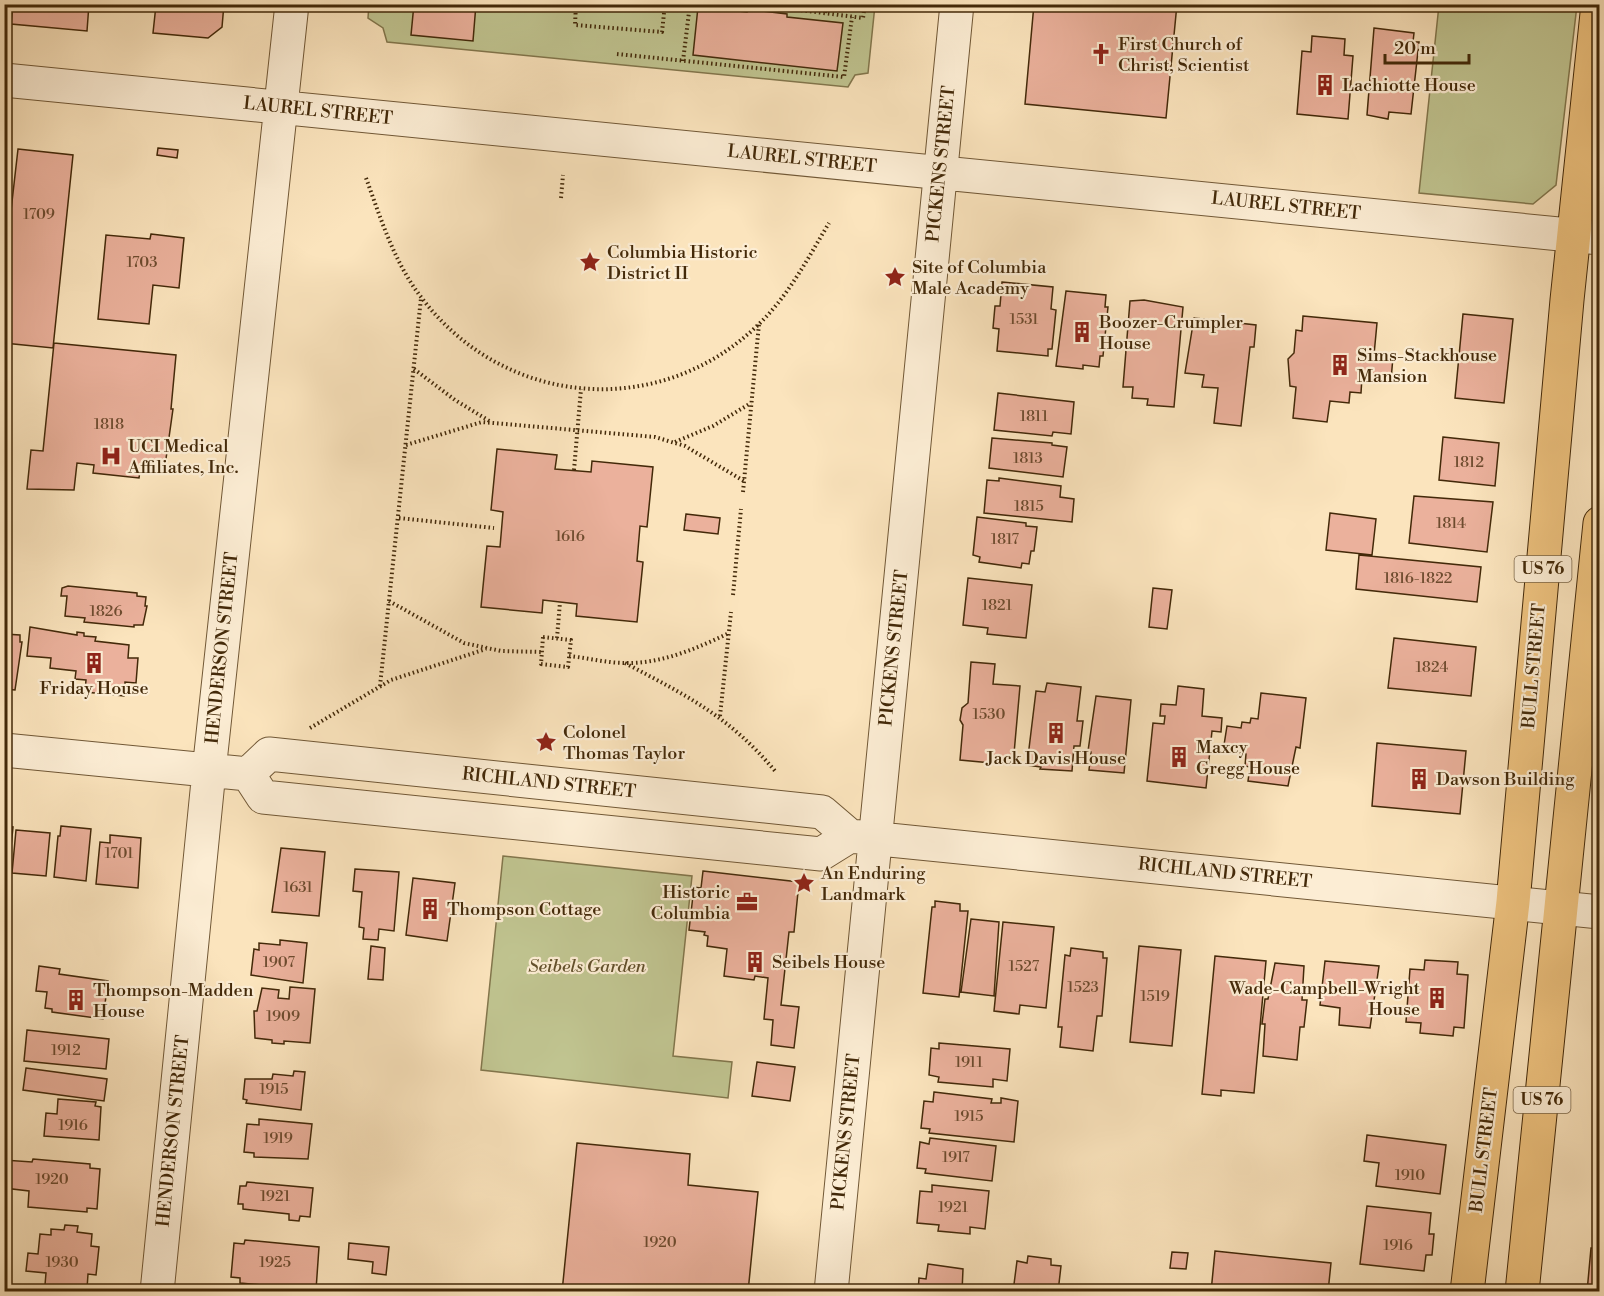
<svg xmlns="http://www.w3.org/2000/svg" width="1604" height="1296" font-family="'Libre Bodoni',serif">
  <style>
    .green { fill: #c0c490; stroke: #82764c; stroke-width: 1.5 }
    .building { fill: #ebb19c; stroke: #432909; stroke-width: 1.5 }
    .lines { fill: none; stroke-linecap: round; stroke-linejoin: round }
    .minor-casing { stroke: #715836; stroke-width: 35 }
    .major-casing { stroke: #432909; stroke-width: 35 }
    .path { stroke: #432909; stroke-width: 4; stroke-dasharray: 1.5 3; stroke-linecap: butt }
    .minor { stroke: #fcedd4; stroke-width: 33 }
    .major { stroke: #eec27e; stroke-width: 33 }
    .labels { text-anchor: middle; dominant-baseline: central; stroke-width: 4.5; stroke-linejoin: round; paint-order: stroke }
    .number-label { font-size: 15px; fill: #6d4b2e }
    .shield { fill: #fcedd4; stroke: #7a6446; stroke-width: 1.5 }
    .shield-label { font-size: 16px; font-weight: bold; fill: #432909 }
    .poi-label { font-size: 18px; fill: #432909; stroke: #fcedd4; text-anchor: start }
    .street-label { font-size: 18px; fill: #432909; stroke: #fcedd4 }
    .park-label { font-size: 18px; font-style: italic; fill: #62502b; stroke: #fcedd4 }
  </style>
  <rect width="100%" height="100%" fill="#fbe4bd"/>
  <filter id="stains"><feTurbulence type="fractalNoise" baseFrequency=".00333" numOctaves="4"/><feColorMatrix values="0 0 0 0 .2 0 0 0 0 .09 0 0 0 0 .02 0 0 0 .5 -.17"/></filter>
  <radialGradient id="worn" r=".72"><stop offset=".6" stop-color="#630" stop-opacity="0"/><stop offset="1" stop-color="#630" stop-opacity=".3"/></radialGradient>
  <!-- green -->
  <path class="green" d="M369,4L875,5L868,73L855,75L848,87L387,42L383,28L368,18Z
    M1439,5H1577L1556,185L1533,204L1419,193Z
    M503,856L692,876L673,1056L732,1062L728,1098L481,1070Z"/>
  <!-- building -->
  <path class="building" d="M13,4H89L87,31L11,24Z
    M149,4H224L222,27L208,38L153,33L156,5Z
    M414,4H476L473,41L411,35Z
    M1034,4H1177L1166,118L1025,104Z
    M698,7L747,12V9L787,14V17L843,23L837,71L693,55Z
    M1374,28L1414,33L1413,42H1419L1411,114L1389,112L1388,119L1367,115Z
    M1312,36L1345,39L1344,55L1353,56L1348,119L1297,114L1302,51L1311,52Z
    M158,148L178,150L177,158L157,155Z
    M18,149L73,155L53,348L4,343V272Z
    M151,234L184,238L179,288L153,285L149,324L98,319L106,235L150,239Z
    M1002,282L1053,287L1051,309L1056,310L1052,349H1048V356L997,351L999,329L993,328L995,306H1000Z
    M1066,291L1106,295L1105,307H1108L1103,356H1100L1099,367L1083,365V369L1056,366Z
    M1144,300L1183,307L1174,407L1147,405L1148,399L1132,398L1133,387H1123L1130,301Z
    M1463,314L1513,319L1504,403L1455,398Z
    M1303,316L1377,323L1374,355L1393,357L1391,380L1362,377L1361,393L1350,392L1349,403L1330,401L1327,422L1293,418L1296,387L1290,386L1288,359L1294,353L1296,330L1302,331Z
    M1194,318L1256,325L1254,347H1250L1241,426L1214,423L1218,388L1202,387L1204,375L1185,373Z
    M54,343L176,355L171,409H173L164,473L140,471L139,478L93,473L94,465L77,463L74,490L27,489L31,450L43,451Z
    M998,393L1074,402L1071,434L1053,432L1052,436L994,430Z
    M1443,437L1499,443L1495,486L1439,480Z
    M992,438L1052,443V445L1067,447L1063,477L989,468Z
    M497,449L557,455L555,469L591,472L592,461L653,467L647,527L640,526L637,561L643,562L637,622L576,616L577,604L543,600L542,613L481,607L487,546L500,547L503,512L491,510Z
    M999,478L1061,486L1060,497L1074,499L1072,522L984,513L987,480L999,481Z
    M1414,496L1493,502L1487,552L1409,543Z
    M1330,513L1376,519L1372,555L1326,550Z
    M686,514L720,518L718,534L684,530Z
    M977,517L1026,523V526L1037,527L1034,551H1031L1029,564L1022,563L1021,568L979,562L980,557L973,555Z
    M1359,555L1481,567L1477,602L1356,589Z
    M968,578L1032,585L1026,638L987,634L988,628L963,625Z
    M68,586L137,593V596L146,597L145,606H147L143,625H134V627L84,622L85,618L65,616L67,596H61L62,588Z
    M1153,588L1172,590L1167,629L1149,627Z
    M30,627L77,635V632L84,633V636L96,637L95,641L129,645L128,658H138L136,683L125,682L124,696L85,692L86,680L75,679L76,671L50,668L51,658L27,656Z
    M4,634L20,635V642H22L15,690L4,689Z
    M1394,638L1476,647L1471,696L1388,688Z
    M971,662L995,664L993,684L1020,686L1013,765L960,760L963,725L960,720L962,708L968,703Z
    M1047,683L1081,687L1077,721H1083L1080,746H1074L1072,771L1040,769L1041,767L1027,765L1036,691L1045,692Z
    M1178,686L1204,689L1202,716L1222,718L1221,732L1212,731L1206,788L1147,781L1153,723L1164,724L1165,716H1160L1161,704L1176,705Z
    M1261,693L1306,698L1300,748L1296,747L1288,786L1248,781L1250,767L1245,766L1246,754L1237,752L1238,747L1224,745L1227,726L1241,728L1242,722L1250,723L1251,718L1258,719Z
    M1096,696L1131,700L1124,773L1089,770L1091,752L1088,751Z
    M1377,743L1466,751L1460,814L1372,806Z
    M4,826L13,827L8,878H4Z
    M61,826L91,829L86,881L54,877L58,836H60Z
    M16,830L50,833L46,876L12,873Z
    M110,835L141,838L138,888L96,884L100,842L110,843Z
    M281,848L325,852L319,916L272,912Z
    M355,869L399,872L394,931L379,929L378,940L363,939L364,928L359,927L362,892L353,891Z
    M703,871L799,882L794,932H789L781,1005L799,1007L794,1048L771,1045L773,1020L764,1019L768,978L755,976L754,980L724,976L727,949L707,946L708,936L704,935L705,932L689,930L694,887L701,888Z
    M413,878L455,883L447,941L406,935Z
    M935,901L960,904V911H968L959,997L923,993L932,907H935Z
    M971,919L999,922L994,996L961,992Z
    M1003,922L1054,927L1046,1008L1020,1005L1019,1014L994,1011Z
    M280,940L307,943L303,983L251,975L254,949L259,950V943L280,945Z
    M371,946L385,948L383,980L368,979Z
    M1139,946L1181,950L1172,1046L1130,1042Z
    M1071,948L1103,952V958H1107L1102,1016H1097L1093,1051L1060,1047L1062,1027H1058L1065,955L1070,956Z
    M1215,956L1266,961L1254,1093L1221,1090V1096L1202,1094Z
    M1425,960L1458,962L1457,974L1468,975L1464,1028L1454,1027L1453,1036L1420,1033L1421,1023L1406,1022L1410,969L1424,970Z
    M1325,961L1379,966L1370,1028L1339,1025L1340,1008L1320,1005Z
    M1275,963L1304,966L1302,1000H1307L1304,1027H1300L1297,1060L1263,1056L1265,1024H1262L1265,999H1268Z
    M39,966L60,969L59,974L108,981L103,1019L52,1012V1009L45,1008L47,992L36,991Z
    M290,987L315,989L310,1043L284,1041V1044L272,1043V1040L255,1038L254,1011H257L262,988L279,990L278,998L289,999Z
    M27,1030L109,1039L106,1069L24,1061Z
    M939,1043L1010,1049L1007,1081L993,1079V1087L938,1082L939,1077L929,1075L931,1048L939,1049Z
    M757,1062L795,1067L790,1101L752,1096Z
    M26,1068L107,1079L104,1101L23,1090Z
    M294,1071L305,1072L301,1110L246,1103L247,1100L243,1099L245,1079H272L273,1074L293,1076Z
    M934,1092L992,1099L991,1103H1001V1098L1018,1101L1014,1142L929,1133L930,1129L921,1128L924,1101L933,1102Z
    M58,1099L96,1102L95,1106L101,1107L99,1140L44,1136L46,1113L57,1114Z
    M259,1119L312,1124L308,1159L254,1157V1153L244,1152L247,1124L259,1125Z
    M1367,1135L1446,1145L1440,1194L1376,1186L1379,1163L1364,1161Z
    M930,1138L996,1146L992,1181L925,1173L926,1169L917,1168L920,1142L929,1144Z
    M577,1143L690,1154L688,1185L758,1192L748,1292H562Z
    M33,1159L90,1164V1168L100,1169L97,1209L87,1208V1212L28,1207L29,1191L4,1188V1160L32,1162Z
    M247,1182L313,1188L310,1217L300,1216L299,1221L289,1220V1214L243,1209V1204H238L240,1186H246Z
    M932,1185L989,1191L985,1229L970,1227V1234L938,1231L939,1225L917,1223L920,1191L932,1192Z
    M1367,1206L1431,1213L1429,1234H1434L1432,1255H1426L1424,1271L1360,1264Z
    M65,1225L78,1226L77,1232L92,1234L91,1246L99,1247L96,1275L88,1274L87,1289L45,1285L46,1273L26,1271L28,1253L38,1254L40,1234L51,1235V1229L64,1230Z
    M245,1240L319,1247L316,1290L240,1283V1278L231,1277L234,1243L244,1244Z
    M349,1243L389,1247L386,1275L372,1273L373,1262L348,1259Z
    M1591,1248L1600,1249V1292H1587Z
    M1215,1251L1331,1263L1328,1292H1211Z
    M1172,1252L1188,1253L1186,1269L1170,1268Z
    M1028,1256L1051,1259V1265L1061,1266L1058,1292H1013L1017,1261L1027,1263Z
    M928,1264L963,1269L962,1292H918L919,1278L926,1279Z"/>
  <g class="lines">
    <defs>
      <path id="minor" d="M4,80L1600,238
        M4,750L248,774L269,754L822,812L850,836L1600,912
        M248,774L263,797L821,854L850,836
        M157,1292L209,771L292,4
        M831,1292L957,4"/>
      <path id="major" d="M1467,1292L1513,902L1567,300L1598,4
        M1522,1292L1600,523"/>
    </defs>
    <!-- minor casing -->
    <use href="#minor" class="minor-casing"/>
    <!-- major casing -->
    <use href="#major" class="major-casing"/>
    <!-- path -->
    <path class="path" d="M576,4L575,25L662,32L665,4
      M752,4L863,18L865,4
      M825,13L826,4
      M617,54L844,77L852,17
      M683,61L690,4
      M366,178C381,219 394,262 421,297C504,408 660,421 759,324C789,295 808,258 829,223
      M561,198L563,175
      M414,369L455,400L491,422
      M675,442L713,426L751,403
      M406,445L482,422L655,437L685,446L744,481
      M574,470L581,389
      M743,492L759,324
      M399,518L494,528
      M733,595L741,509
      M389,601L464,643L501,651L542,652
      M543,637L571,640L568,667L541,664Z
      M557,638L560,602
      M569,656C588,658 607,663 625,663C661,664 698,648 729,633
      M625,663C687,696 729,716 775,771
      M380,686L421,298
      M720,716L731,612
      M310,728L391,680L486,649"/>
    <!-- minor -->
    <use href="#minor" class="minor"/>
    <!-- major -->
    <use href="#major" class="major"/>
  </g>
  <!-- icons -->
  <defs>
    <symbol id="church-bare" viewBox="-9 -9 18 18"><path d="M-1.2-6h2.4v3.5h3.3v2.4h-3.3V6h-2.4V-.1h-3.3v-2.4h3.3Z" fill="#8f2418" stroke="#fcedd4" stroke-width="2.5" paint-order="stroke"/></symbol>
    <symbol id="building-bare" viewBox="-9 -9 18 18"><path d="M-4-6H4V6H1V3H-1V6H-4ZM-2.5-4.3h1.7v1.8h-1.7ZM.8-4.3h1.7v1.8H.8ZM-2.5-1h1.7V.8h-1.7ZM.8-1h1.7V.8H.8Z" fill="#8f2418" stroke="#fcedd4" stroke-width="2.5" paint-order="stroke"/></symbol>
    <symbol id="sight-bare" viewBox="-9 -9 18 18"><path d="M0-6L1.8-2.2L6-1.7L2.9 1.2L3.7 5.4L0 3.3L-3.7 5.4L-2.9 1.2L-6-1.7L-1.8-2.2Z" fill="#8f2418" stroke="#fcedd4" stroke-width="2.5" paint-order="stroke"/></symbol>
    <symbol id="hospital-bare" viewBox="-9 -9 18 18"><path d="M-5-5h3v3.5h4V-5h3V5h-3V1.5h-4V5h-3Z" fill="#8f2418" stroke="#fcedd4" stroke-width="2.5" paint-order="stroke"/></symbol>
    <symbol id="office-bare" viewBox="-9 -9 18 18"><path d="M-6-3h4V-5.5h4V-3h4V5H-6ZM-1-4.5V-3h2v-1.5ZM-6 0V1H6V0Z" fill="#8f2418" stroke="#fcedd4" stroke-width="2.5" paint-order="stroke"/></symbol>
  </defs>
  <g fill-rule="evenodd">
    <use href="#church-bare" x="1086" y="39" width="30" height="30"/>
    <use href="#building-bare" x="1310" y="70" width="30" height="30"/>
    <use href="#sight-bare" x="575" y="247" width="30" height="30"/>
    <use href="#sight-bare" x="880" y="262" width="30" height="30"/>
    <use href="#building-bare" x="1067" y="317" width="30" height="30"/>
    <use href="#building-bare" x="1325" y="350" width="30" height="30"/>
    <use href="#hospital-bare" x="96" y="441" width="30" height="30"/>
    <use href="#building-bare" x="79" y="648" width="30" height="30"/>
    <use href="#building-bare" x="1041" y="718" width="30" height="30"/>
    <use href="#sight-bare" x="531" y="727" width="30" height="30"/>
    <use href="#building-bare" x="1164" y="742" width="30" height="30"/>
    <use href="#building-bare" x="1404" y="764" width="30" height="30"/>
    <use href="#sight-bare" x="789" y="868" width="30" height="30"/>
    <use href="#office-bare" x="732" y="887" width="30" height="30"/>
    <use href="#building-bare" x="415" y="894" width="30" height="30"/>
    <use href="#building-bare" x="740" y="947" width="30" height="30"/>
    <use href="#building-bare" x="1422" y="983" width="30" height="30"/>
    <use href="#building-bare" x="61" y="985" width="30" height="30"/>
  </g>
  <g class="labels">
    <!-- number labels -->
    <g class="number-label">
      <text x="39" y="214">1709</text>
      <text x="142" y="262">1703</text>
      <text x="1024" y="319">1531</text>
      <text x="1034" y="416">1811</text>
      <text x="109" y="424">1818</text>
      <text x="1028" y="458">1813</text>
      <text x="1469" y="462">1812</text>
      <text x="1029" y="506">1815</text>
      <text x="1451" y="523">1814</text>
      <text x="570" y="536">1616</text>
      <text x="1005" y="539">1817</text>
      <text x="1418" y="578">1816-1822</text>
      <text x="997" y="605">1821</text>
      <text x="106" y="611">1826</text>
      <text x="1432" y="667">1824</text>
      <text x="989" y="714">1530</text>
      <text x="119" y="853">1701</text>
      <text x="298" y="887">1631</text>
      <text x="279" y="962">1907</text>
      <text x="1024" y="966">1527</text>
      <text x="1083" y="987">1523</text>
      <text x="1155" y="996">1519</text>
      <text x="283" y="1016">1909</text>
      <text x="66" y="1050">1912</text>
      <text x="969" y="1062">1911</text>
      <text x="274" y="1089">1915</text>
      <text x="969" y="1116">1915</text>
      <text x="73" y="1125">1916</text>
      <text x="278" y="1138">1919</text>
      <text x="956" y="1157">1917</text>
      <text x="1410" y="1175">1910</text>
      <text x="52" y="1179">1920</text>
      <text x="275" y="1196">1921</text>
      <text x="953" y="1207">1921</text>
      <text x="660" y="1242">1920</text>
      <text x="1398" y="1245">1916</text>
      <text x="62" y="1262">1930</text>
      <text x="275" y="1262">1925</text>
    </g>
    <!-- shield labels -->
    <g class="shield">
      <rect x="1514.5" y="556" width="57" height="26" rx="4.5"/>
      <rect x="1513.5" y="1087" width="57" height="26" rx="4.5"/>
    </g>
    <g class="shield-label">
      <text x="1543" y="569">US 76</text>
      <text x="1542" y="1100">US 76</text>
    </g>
    <!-- poi labels -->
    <g class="poi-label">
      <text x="1118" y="44">First Church of<tspan x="1118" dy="21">Christ, Scientist</tspan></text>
      <text x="1342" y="85">Lachiotte House</text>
      <text x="607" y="252">Columbia Historic<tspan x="607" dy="21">District II</tspan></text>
      <text x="912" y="267">Site of Columbia<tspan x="912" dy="21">Male Academy</tspan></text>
      <text x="1099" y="322">Boozer-Crumpler<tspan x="1099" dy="21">House</tspan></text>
      <text x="1357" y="355">Sims-Stackhouse<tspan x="1357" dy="21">Mansion</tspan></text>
      <text x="128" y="446">UCI Medical<tspan x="128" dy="21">Affiliates, Inc.</tspan></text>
      <text x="94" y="688" text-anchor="middle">Friday House</text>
      <text x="563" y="732">Colonel<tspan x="563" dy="21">Thomas Taylor</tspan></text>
      <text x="1196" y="747">Maxcy<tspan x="1196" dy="21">Gregg House</tspan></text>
      <text x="1056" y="758" text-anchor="middle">Jack Davis House</text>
      <text x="1436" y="779">Dawson Building</text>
      <text x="821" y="873">An Enduring<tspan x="821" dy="21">Landmark</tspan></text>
      <text x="730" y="892" text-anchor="end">Historic<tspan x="730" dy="21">Columbia</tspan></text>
      <text x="447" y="909">Thompson Cottage</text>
      <text x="772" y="962">Seibels House</text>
      <text x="1420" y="988" text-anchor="end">Wade-Campbell-Wright<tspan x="1420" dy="21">House</tspan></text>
      <text x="93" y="990">Thompson-Madden<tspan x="93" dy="21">House</tspan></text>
    </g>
    <!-- street labels -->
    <g class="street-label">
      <text transform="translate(318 111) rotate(6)">LAUREL STREET</text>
      <text transform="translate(802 159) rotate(6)">LAUREL STREET</text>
      <text transform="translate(941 164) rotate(-84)">PICKENS STREET</text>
      <text transform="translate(1286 206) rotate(6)">LAUREL STREET</text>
      <text transform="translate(222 648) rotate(-84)">HENDERSON STREET</text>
      <text transform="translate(894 648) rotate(-84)">PICKENS STREET</text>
      <text transform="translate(1534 666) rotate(-85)">BULL STREET</text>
      <text transform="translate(549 783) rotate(6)">RICHLAND STREET</text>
      <text transform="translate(1225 873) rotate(6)">RICHLAND STREET</text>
      <text transform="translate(173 1131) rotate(-84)">HENDERSON STREET</text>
      <text transform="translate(846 1132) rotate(-84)">PICKENS STREET</text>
      <text transform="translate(1484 1150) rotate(-83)">BULL STREET</text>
    </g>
    <!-- park labels -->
    <g class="park-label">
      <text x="587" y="966">Seibels Garden</text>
    </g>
  </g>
  <!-- margin -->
  <rect width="1604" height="1296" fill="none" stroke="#fbe4bd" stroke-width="24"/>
  <rect x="6" y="6" width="1592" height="1284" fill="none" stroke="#432909" stroke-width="3"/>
  <rect x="12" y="12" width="1580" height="1272" fill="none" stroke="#432909" stroke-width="1.5"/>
  <!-- scale -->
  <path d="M1385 54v9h84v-9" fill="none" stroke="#432909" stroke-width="3"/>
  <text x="1394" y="54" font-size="18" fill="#432909" stroke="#fcedd4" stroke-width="4.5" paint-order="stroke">20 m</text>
  <rect width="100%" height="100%" filter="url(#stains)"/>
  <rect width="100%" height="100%" fill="url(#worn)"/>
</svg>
